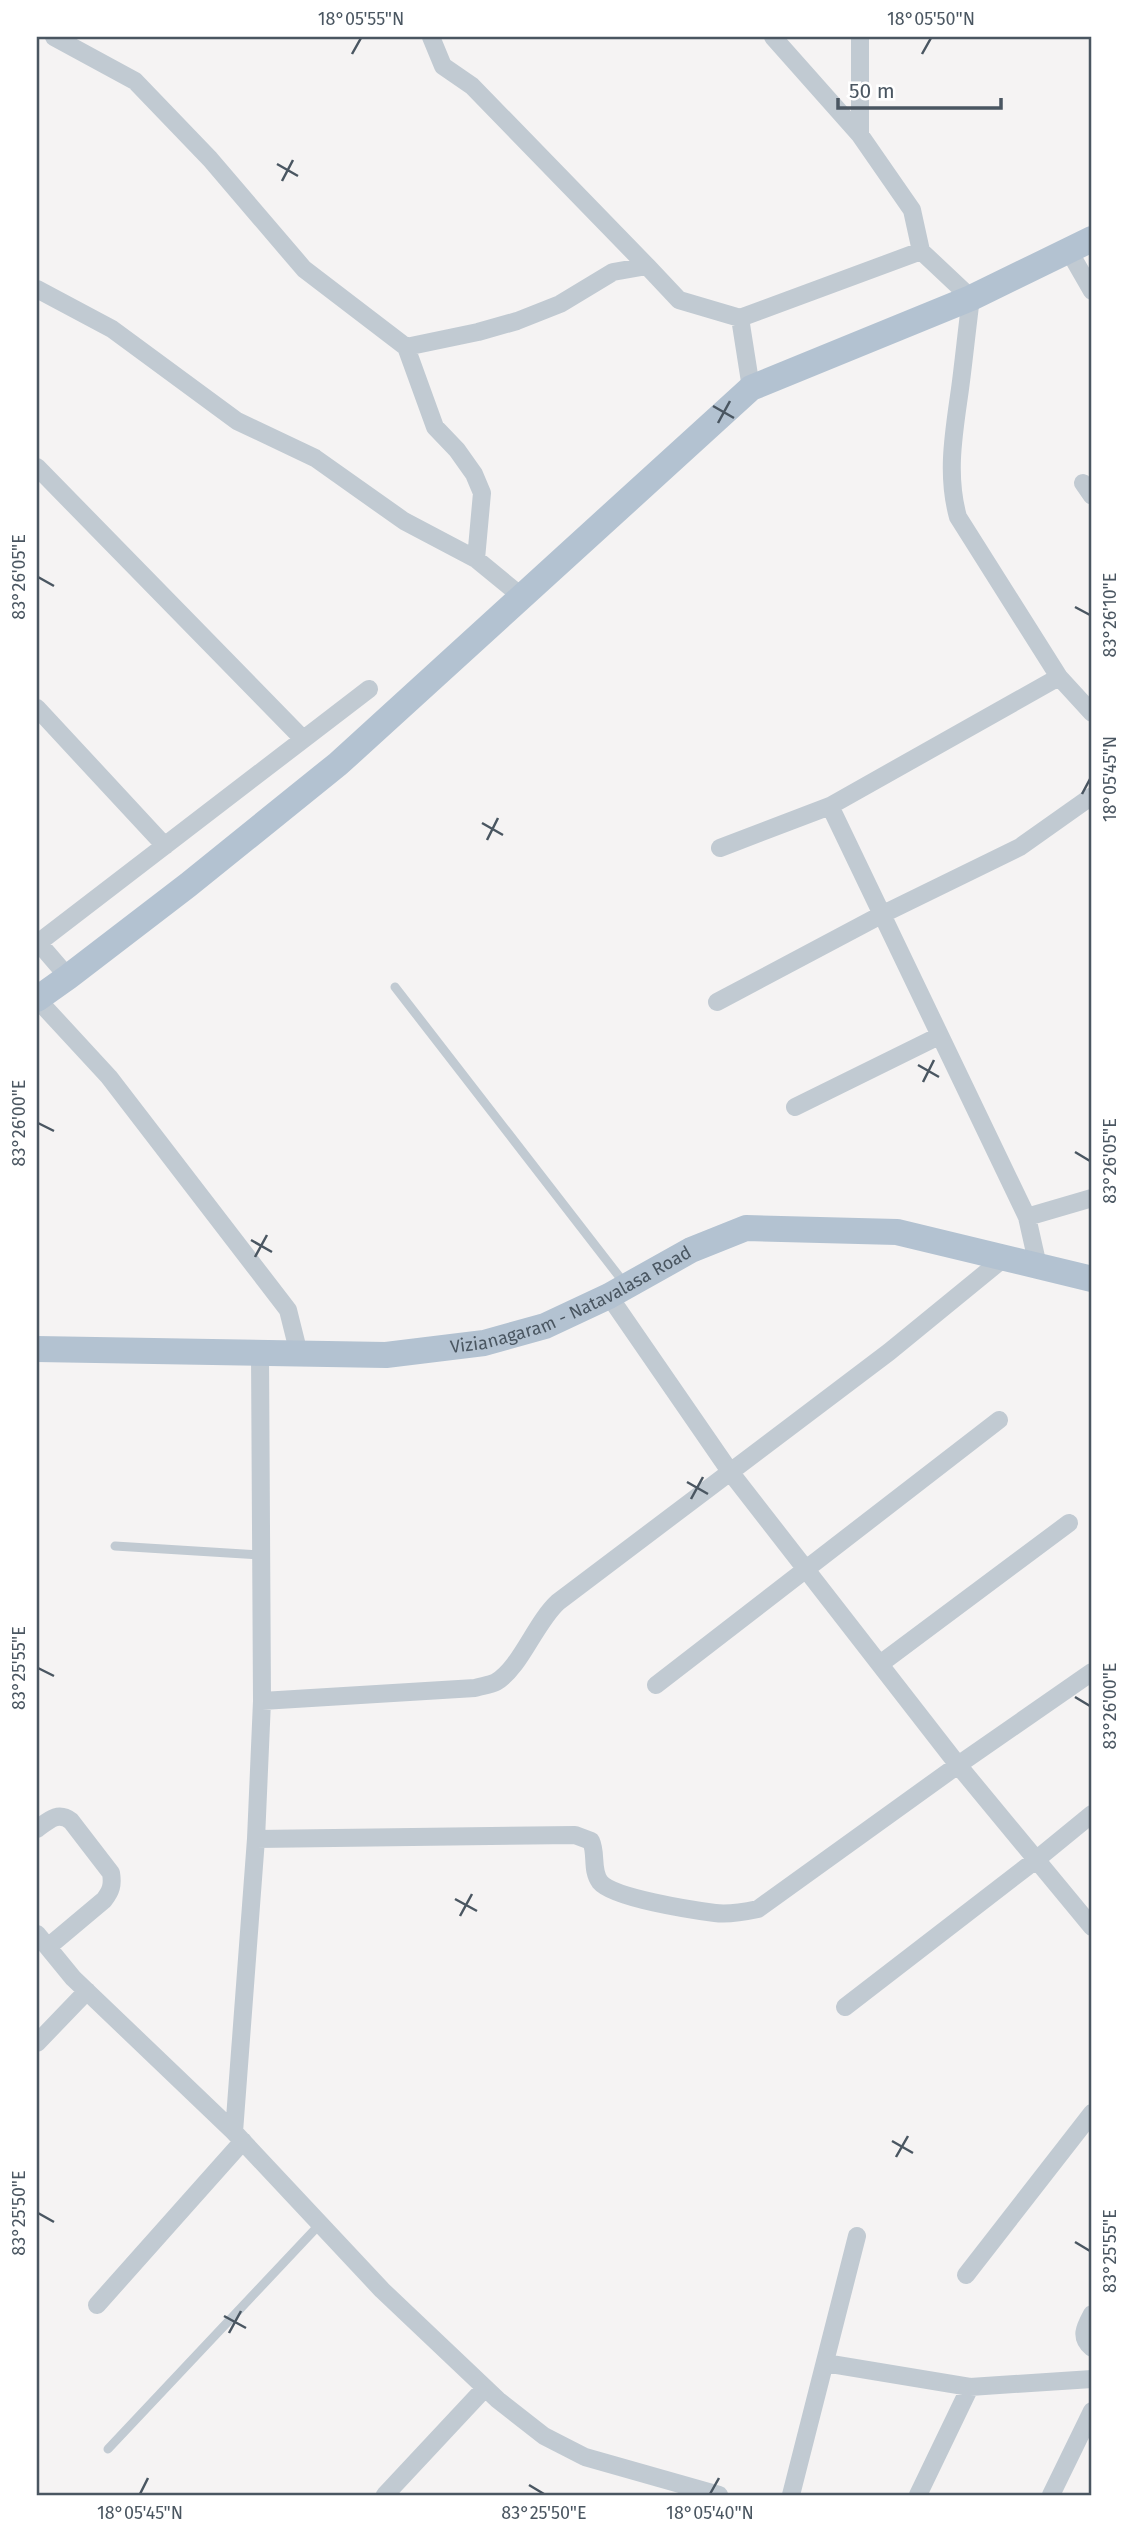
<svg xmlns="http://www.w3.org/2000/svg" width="1129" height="2532" font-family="'Fira Sans',sans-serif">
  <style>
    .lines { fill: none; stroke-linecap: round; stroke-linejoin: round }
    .lane { stroke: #c1cad2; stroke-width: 9 }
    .street { stroke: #c1cad2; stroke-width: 18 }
    .primary { stroke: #b3c2d1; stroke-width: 26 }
    .ticks { fill: none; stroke: #4a5661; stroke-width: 2.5 }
    .labels { text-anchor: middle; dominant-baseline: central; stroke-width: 6; stroke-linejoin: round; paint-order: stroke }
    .street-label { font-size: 18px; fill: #4a5661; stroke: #fff }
    .neatline { fill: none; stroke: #4a5661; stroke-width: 2.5 }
    .ticks-label { font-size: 18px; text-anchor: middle; fill: #4a5661 }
  </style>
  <rect width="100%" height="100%" fill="#f5f3f3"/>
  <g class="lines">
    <!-- lane -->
    <path class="lane" d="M395,987L625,1284
      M115,1546L261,1555
      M108,2449L320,2224"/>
    <!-- street -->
    <path class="street" d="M54,37L135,81L210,159L304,269L406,347
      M431,37L443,66L472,86L647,266
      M773,37L860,135V37
      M860,135L912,210L921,251
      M1069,251L1092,291
      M37,289L112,329L237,421L315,458L404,521L476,559L521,596
      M751,388L740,318L921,251L971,298C967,328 964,359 960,389C954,432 946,474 958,517L1059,677L1092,713
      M37,467L303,739
      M1083,483L1092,496
      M476,559L482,493L474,474L457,450L435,427L406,347L478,332L517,321L560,304L613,272L647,266L679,300L740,318
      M37,708L165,846
      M830,806L1027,1217L1038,1266
      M720,848L830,806L1059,677
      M37,941L68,977
      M38,943L369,689
      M37,999L109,1077L288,1310L299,1354
      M717,1002L881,915L1020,847L1092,796
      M795,1107L939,1036
      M1027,1217L1092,1198
      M609,1296L731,1473L958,1765L1092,1927
      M880,1664L1069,1523
      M656,1685L999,1420
      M262,1701L475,1688C481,1686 491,1685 496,1682C521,1667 535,1623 558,1602L889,1352L1004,1258
      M37,1829C49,1820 58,1811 71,1821L111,1873C113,1885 111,1891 104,1900L48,1947
      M256,1839L575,1835L591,1841C597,1854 591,1870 600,1882C613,1898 692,1910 715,1913C729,1915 744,1912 758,1909L958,1765L1092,1672
      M37,1934L73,1978L234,2132L382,2290L498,2400L544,2436L585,2457L719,2495
      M845,2007L1037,1859L1092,1814
      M37,2043L87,1991
      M234,2132L256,1839L262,1701L260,1353
      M966,2275L1092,2113
      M97,2305L243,2141
      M1092,2314C1085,2327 1079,2337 1092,2348
      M825,2363L970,2387L1092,2379
      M385,2495L485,2388
      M791,2495L857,2236
      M918,2495L970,2387
      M1051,2495L1092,2411"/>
    <!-- primary -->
    <g class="primary">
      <path d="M37,999L68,977L188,885L338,764L751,388L971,298L1092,239"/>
      <path id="s1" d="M37,1349L386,1355L484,1343L545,1326L609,1296L691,1250L746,1228L897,1232L1092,1279"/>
    </g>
  </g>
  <!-- ticks -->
  <path class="ticks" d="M352,54L361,38M922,54L931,38M277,164L298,176M282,181L293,160M713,406L734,418M718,423L730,401M38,577L54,586M1075,607L1090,615M1082,794L1090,779M482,823L503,835M487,840L498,818M918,1065L939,1077M923,1082L934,1060M38,1123L54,1131M1075,1152L1090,1161M251,1240L272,1252M255,1257L267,1235M687,1482L708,1494M691,1499L703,1477M38,1668L54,1676M1075,1697L1090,1706M455,1899L477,1911M460,1916L472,1894M892,2141L913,2153M896,2157L908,2136M38,2213L54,2222M1075,2242L1090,2251M224,2316L246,2328M229,2333L241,2311M529,2485L544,2494M140,2494L148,2478M710,2494L719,2478"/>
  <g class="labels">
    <!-- street labels -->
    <g class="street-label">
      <text stroke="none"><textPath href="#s1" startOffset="544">Vizianagaram - Natavalasa Road</textPath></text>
    </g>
  </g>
  <!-- border -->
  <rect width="1129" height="2532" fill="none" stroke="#ffffff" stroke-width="77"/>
  <!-- scale -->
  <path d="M838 98v10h163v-10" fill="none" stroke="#4a5661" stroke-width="3.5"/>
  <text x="849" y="98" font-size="21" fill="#4a5661" stroke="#ffffff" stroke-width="5" paint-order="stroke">50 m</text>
  <rect x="38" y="38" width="1052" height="2456" class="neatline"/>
  <g class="ticks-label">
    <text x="361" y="25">18°05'55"N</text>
    <text x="931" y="25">18°05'50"N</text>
    <text transform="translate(19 577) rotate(-90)" y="6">83°26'05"E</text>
    <text transform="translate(1110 615) rotate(-90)" y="6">83°26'10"E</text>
    <text transform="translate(1110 779) rotate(-90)" y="6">18°05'45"N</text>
    <text transform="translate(19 1123) rotate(-90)" y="6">83°26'00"E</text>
    <text transform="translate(1110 1161) rotate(-90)" y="6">83°26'05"E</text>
    <text transform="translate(19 1668) rotate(-90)" y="6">83°25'55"E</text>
    <text transform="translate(1110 1706) rotate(-90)" y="6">83°26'00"E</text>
    <text transform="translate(19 2213) rotate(-90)" y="6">83°25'50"E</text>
    <text transform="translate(1110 2251) rotate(-90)" y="6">83°25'55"E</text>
    <text x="140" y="2519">18°05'45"N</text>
    <text x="544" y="2519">83°25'50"E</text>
    <text x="710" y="2519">18°05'40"N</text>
  </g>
</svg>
